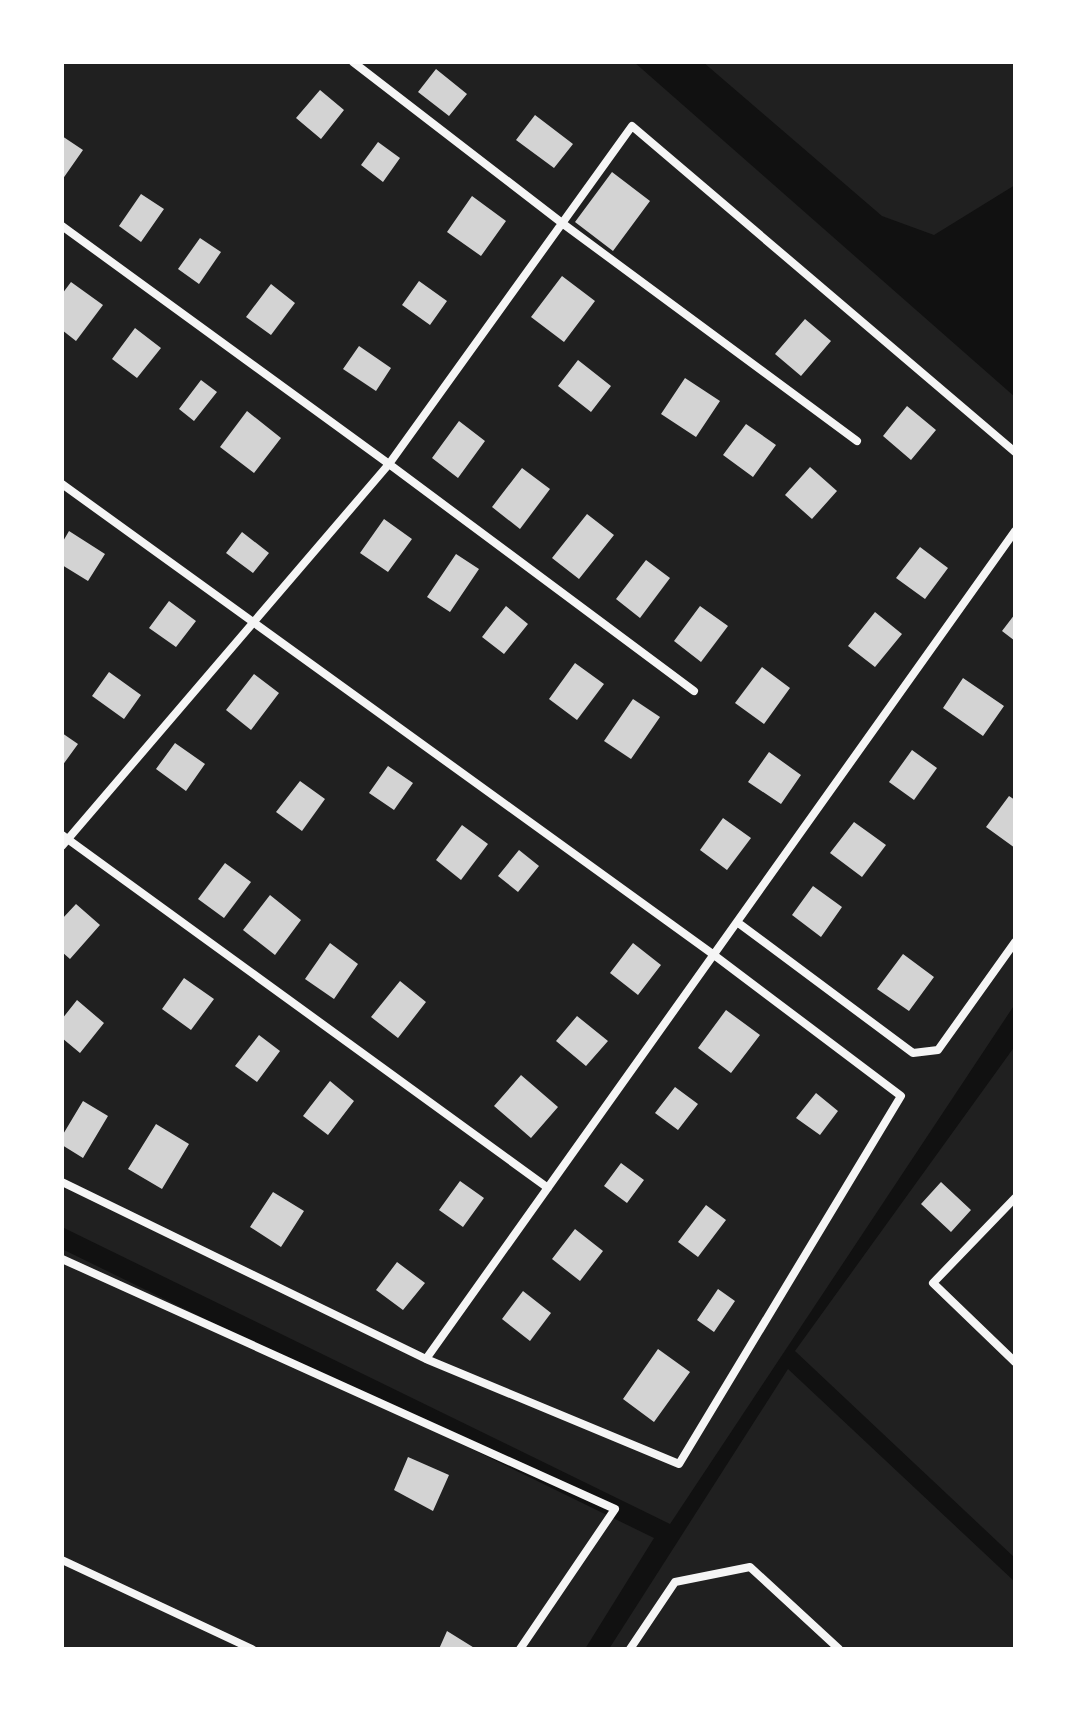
<svg xmlns="http://www.w3.org/2000/svg" width="1077" height="1711" font-family="Manrope,sans-serif">
  <style>
    .green { fill: #202020 }
    .building { fill: #d3d3d3 }
    .lines { fill: none; stroke-linecap: round; stroke-linejoin: round }
    .minor { stroke: #f5f5f5; stroke-width: 8 }
  </style>
  <rect width="100%" height="100%" fill="#111"/>
  <!-- green -->
  <path class="green" d="M62,62H634L1015,397V1004L670,1524L62,1227Z
    M703,62H1015V185L934,235L882,216Z
    M1015,1046V1558L795,1351Z
    M62,1249L654,1538L585,1649H62Z
    M788,1369L1015,1582V1649H609Z"/>
  <!-- building -->
  <path class="building" d="M436,69L467,94L449,116L418,92Z
    M320,90L344,110L321,139L296,118Z
    M535,115L573,144L554,168L516,140Z
    M62,136L83,150L62,180Z
    M378,142L400,158L383,182L361,165Z
    M612,172L650,201L613,251L575,222Z
    M141,194L164,209L141,242L119,226Z
    M472,196L506,221L481,256L447,232Z
    M200,238L221,252L199,284L178,269Z
    M562,276L595,301L564,342L531,317Z
    M419,281L447,301L430,325L402,305Z
    M71,282L103,305L76,341L62,330V294Z
    M271,284L295,303L271,335L246,317Z
    M805,319L831,341L801,376L775,354Z
    M135,328L161,348L137,378L112,359Z
    M359,346L391,368L376,391L343,369Z
    M578,360L611,386L591,412L558,386Z
    M685,378L720,401L696,437L661,414Z
    M201,380L217,392L194,421L179,409Z
    M907,406L936,430L911,460L883,436Z
    M247,411L281,438L254,473L220,447Z
    M459,421L485,441L458,478L432,458Z
    M746,424L776,445L753,477L723,455Z
    M810,467L837,491L812,519L785,495Z
    M522,468L550,489L520,529L492,507Z
    M587,514L614,535L579,579L552,558Z
    M384,519L412,539L388,572L360,553Z
    M69,531L105,554L88,581L62,565V543Z
    M242,532L269,553L253,573L226,553Z
    M920,547L948,568L925,599L896,578Z
    M456,554L479,569L450,612L427,597Z
    M646,560L670,578L640,618L616,599Z
    M169,601L196,621L176,647L149,628Z
    M506,606L528,624L504,654L482,637Z
    M700,606L728,626L701,662L674,641Z
    M875,612L902,634L875,667L848,646Z
    M1015,614V641L1002,631Z
    M575,663L604,684L577,720L549,699Z
    M762,667L790,688L764,724L735,703Z
    M109,672L141,695L124,719L92,696Z
    M254,674L279,693L251,730L226,710Z
    M963,678L1004,706L983,736L943,708Z
    M633,699L660,717L631,759L604,741Z
    M62,733L78,744L62,766Z
    M175,743L205,764L186,791L156,769Z
    M912,750L937,768L914,800L889,782Z
    M769,752L801,775L781,804L748,782Z
    M388,766L413,783L394,810L369,793Z
    M300,781L325,799L302,831L276,812Z
    M1009,796L1015,800V848L986,827Z
    M723,818L751,838L727,870L700,850Z
    M854,822L886,845L862,877L830,853Z
    M462,825L488,844L461,880L436,860Z
    M519,850L539,866L518,892L498,876Z
    M225,863L251,882L224,918L198,899Z
    M813,886L842,907L821,937L792,915Z
    M270,895L301,920L275,955L243,930Z
    M76,904L100,925L70,959L62,952V919Z
    M330,943L358,964L334,999L305,979Z
    M633,943L661,965L638,995L610,973Z
    M903,954L934,977L909,1011L877,989Z
    M184,978L214,999L191,1030L162,1009Z
    M400,981L426,1002L398,1038L371,1017Z
    M77,1000L104,1023L80,1053L62,1038V1019Z
    M726,1010L760,1035L731,1073L698,1048Z
    M577,1016L608,1041L586,1066L556,1041Z
    M259,1035L280,1051L257,1082L235,1066Z
    M521,1075L558,1107L531,1138L494,1106Z
    M330,1081L354,1101L328,1135L303,1116Z
    M675,1087L698,1104L678,1130L655,1113Z
    M816,1093L838,1111L820,1135L796,1118Z
    M83,1101L108,1116L83,1158L62,1145V1136Z
    M156,1124L189,1144L162,1189L128,1169Z
    M621,1163L644,1180L627,1203L604,1186Z
    M460,1181L484,1198L463,1227L439,1210Z
    M941,1182L971,1210L951,1232L921,1204Z
    M273,1192L304,1211L281,1247L250,1227Z
    M706,1205L726,1220L698,1257L678,1242Z
    M575,1229L603,1251L580,1281L552,1259Z
    M397,1262L425,1283L403,1310L376,1290Z
    M718,1289L735,1301L714,1332L697,1320Z
    M523,1291L551,1313L530,1341L502,1319Z
    M658,1349L690,1372L654,1422L623,1399Z
    M408,1457L449,1475L433,1511L394,1490Z
    M447,1631L476,1649H439Z"/>
  <g class="lines">
    <!-- minor -->
    <path class="minor" d="M353,62L562,223L857,441
      M62,226L389,464L694,691
      M62,484L714,955L901,1096L679,1464L426,1359L62,1182
      M62,835L548,1188
      M62,846L389,464L632,126L1015,452
      M737,922L913,1053L938,1050L1015,942
      M1015,1198L933,1283L1015,1362
      M62,1259L615,1509L520,1649
      M426,1359L1015,531
      M62,1560L252,1649
      M630,1649L675,1582L750,1567L839,1649"/>
  </g>
  <!-- border -->
  <rect width="1077" height="1711" fill="none" stroke="#ffffff" stroke-width="128"/>
</svg>
